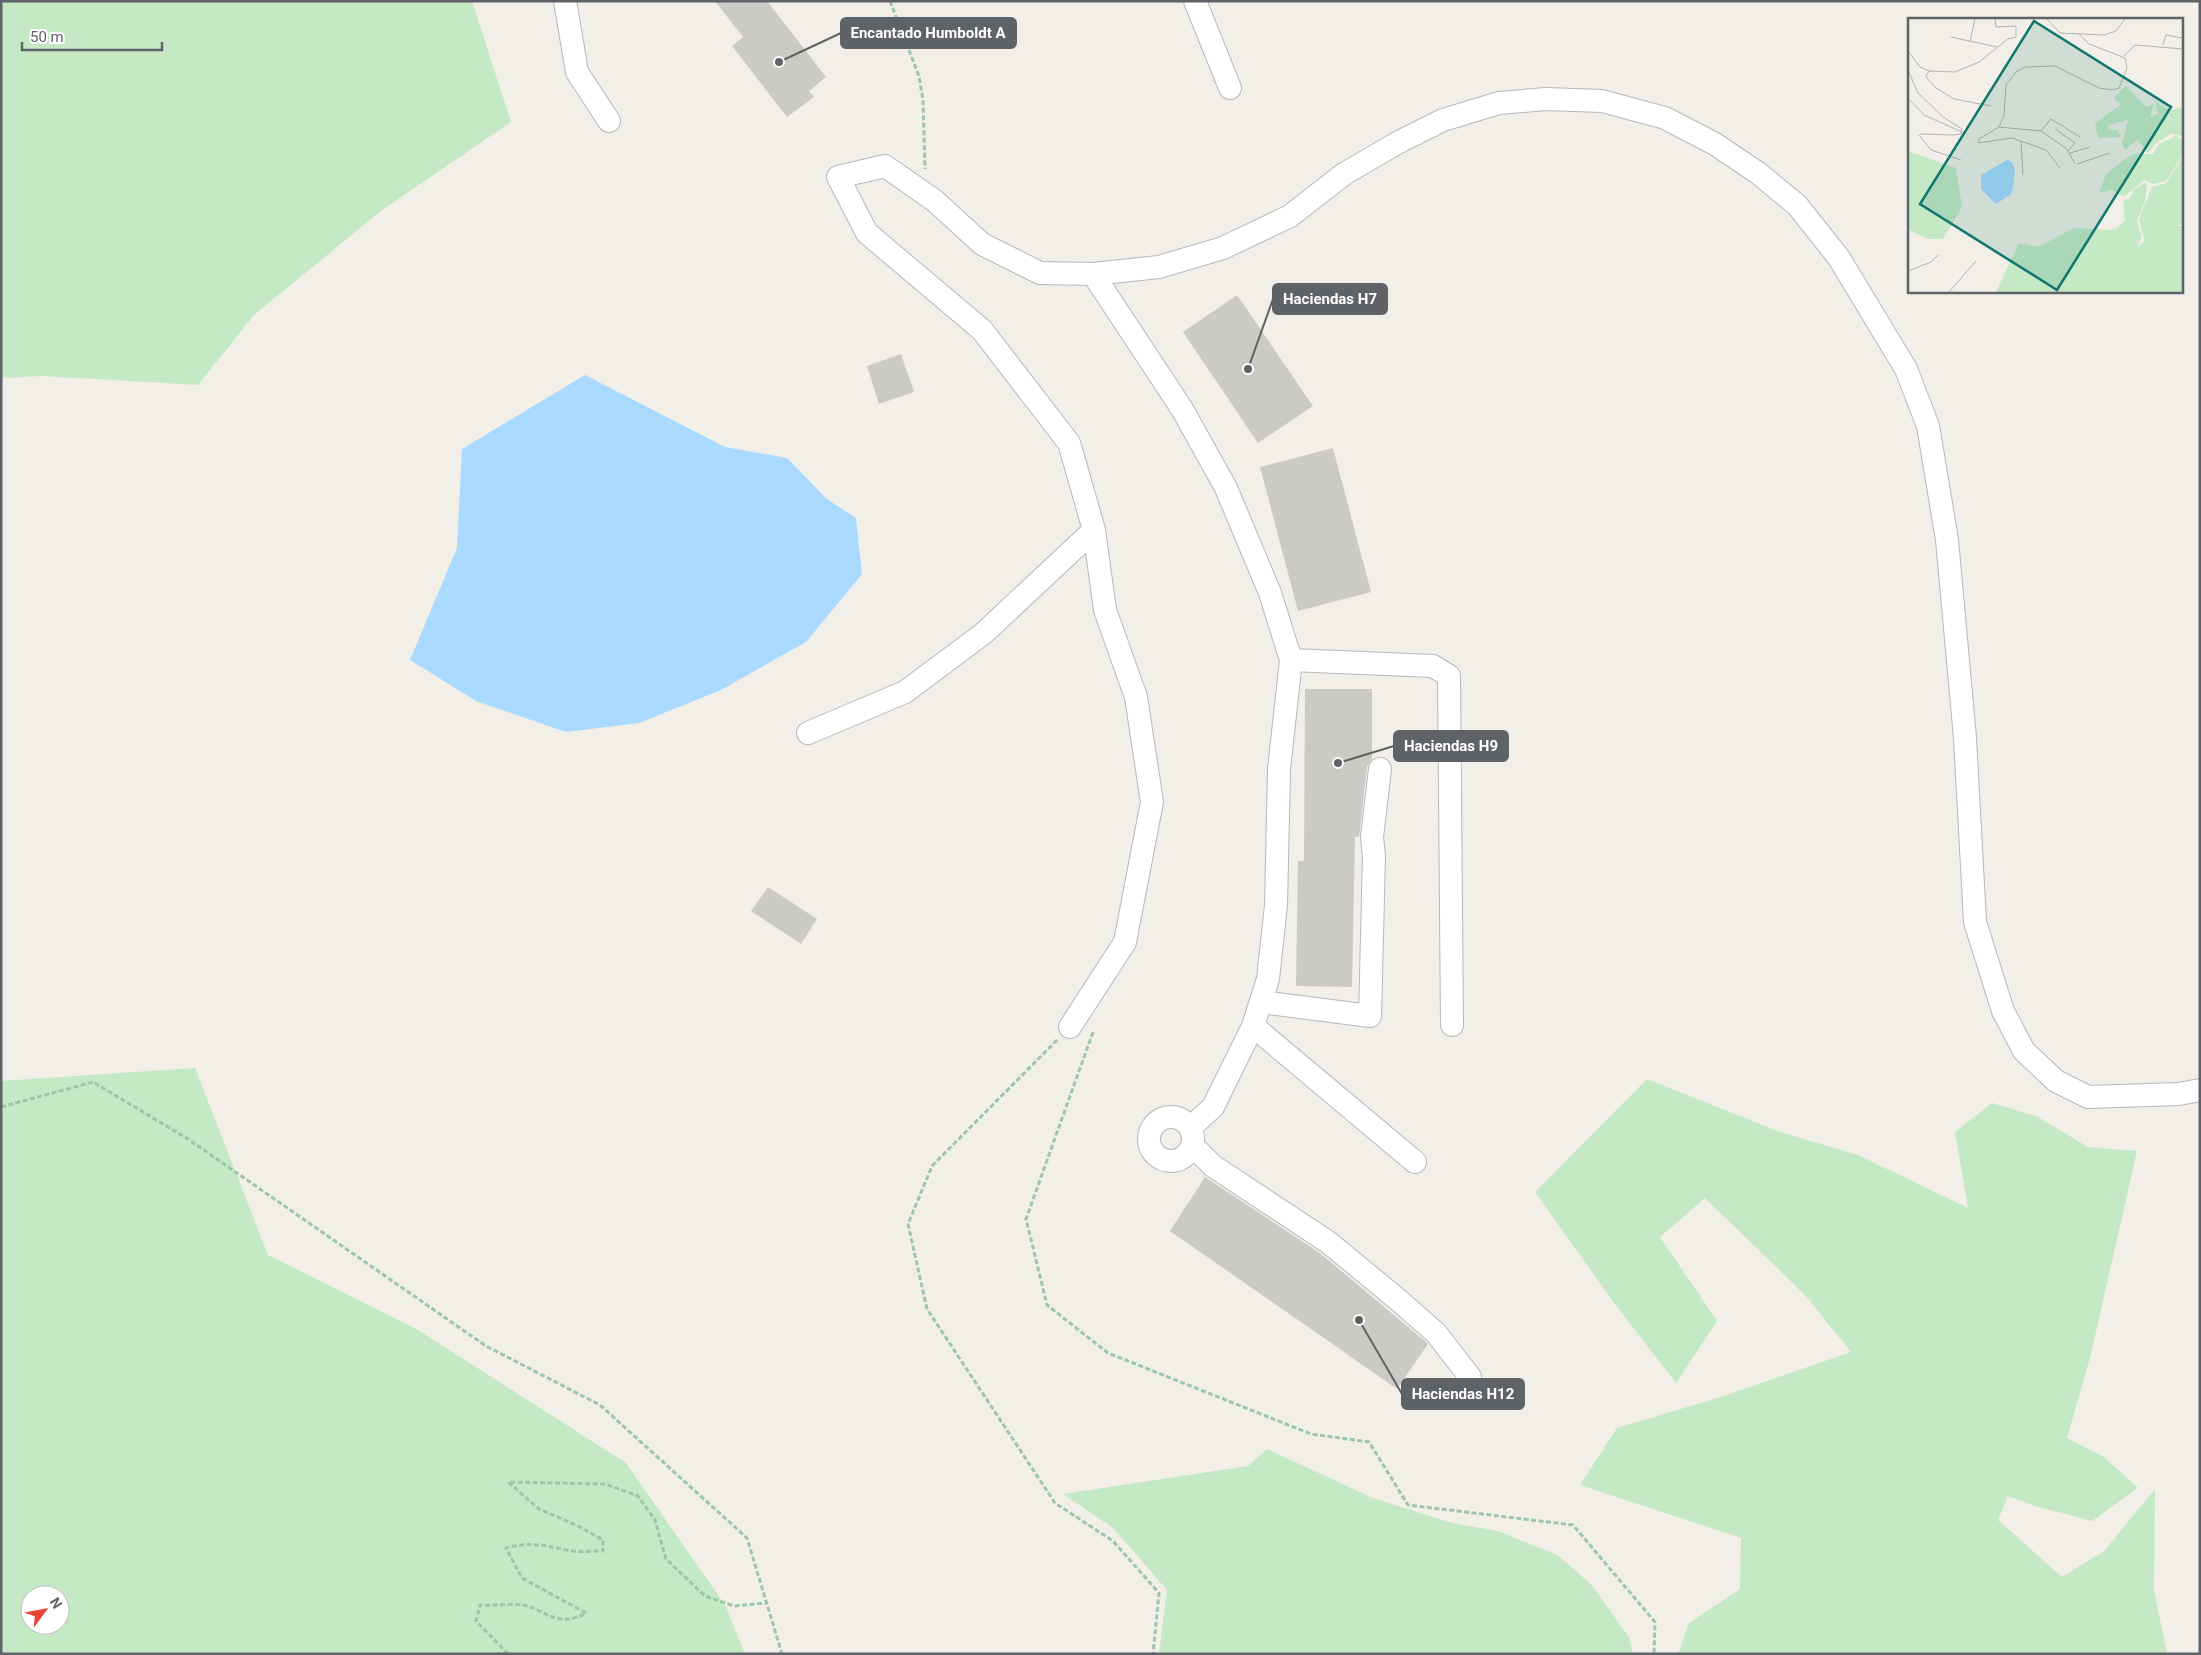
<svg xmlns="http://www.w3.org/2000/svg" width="2201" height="1655" font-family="Roboto,sans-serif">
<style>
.green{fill:#c5e8c5;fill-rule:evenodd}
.water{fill:#aadaff}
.building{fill:#cccac5}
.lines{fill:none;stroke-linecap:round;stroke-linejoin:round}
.minor-casing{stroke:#b5b8bc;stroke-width:24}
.path{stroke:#9cc7a9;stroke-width:3;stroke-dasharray:5 2.5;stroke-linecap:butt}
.minor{stroke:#fff;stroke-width:22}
.inset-road{fill:none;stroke:#b3b3b1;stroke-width:1}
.view{fill:#0f766e;fill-opacity:0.15;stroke:#0f766e;stroke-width:2.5}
.inset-edge{fill:none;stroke:#5f6368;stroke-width:2.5}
.leader{fill:none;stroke:#5f6368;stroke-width:2}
.callout-dot{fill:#5f6368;stroke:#fff;stroke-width:2}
.callout{fill:#5f6368;stroke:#5f6368;stroke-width:2}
.callout-label{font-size:15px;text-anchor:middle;font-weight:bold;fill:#fff}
</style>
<rect width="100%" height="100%" fill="#f1efe8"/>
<!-- green -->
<path class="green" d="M1,1H472L511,122L382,210L254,315L198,385L42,376L1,378Z
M195,1068L268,1255L418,1330L626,1463L725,1605L745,1654H1V1081ZM30,1595H60V1625H30Z
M1647,1079L1780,1132L1858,1155L1968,1208L1955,1132L1992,1103L2036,1116L2088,1147L2137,1151L2091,1354L2067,1438L2104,1457L2138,1488L2092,1521L2038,1507L2008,1496L1998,1520L2062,1577L2104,1551L2155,1489L2154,1590L2167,1654H1678L1689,1623L1740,1589L1741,1538L1580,1485L1617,1428L1724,1396L1851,1352L1805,1295L1705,1198L1660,1237L1717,1321L1676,1383L1612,1300L1535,1192Z
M1267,1449L1373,1498L1452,1523L1498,1531L1557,1555L1591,1584L1629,1637L1633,1654H1159L1167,1590L1113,1528L1063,1494L1248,1466Z"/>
<!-- water -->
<path class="water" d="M585,375L725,447L787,458L827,499L856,518L862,574L806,642L721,690L639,723L566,732L476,701L410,660L457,548L462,449Z"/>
<!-- building -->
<path class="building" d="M715,1H767L826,77L809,91L814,97L787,117L732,46L743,37Z
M1237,295L1313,406L1258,443L1183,332Z
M901,354L914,392L879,404L867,366Z
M1333,448L1371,592L1298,611L1260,467Z
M1305,689H1372V759L1367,767L1359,837H1355L1352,987L1296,986L1298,861H1304Z
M768,887L817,919L801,944L751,911Z
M1205,1177L1320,1253L1426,1342L1428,1344L1397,1389L1170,1231Z"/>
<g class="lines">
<!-- minor casing -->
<g class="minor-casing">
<path id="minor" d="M565,1L577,72L609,121
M1195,1L1230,88
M1093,274L1182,409L1226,488L1270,593L1291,660L1279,769L1276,905L1268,979L1253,1026L1213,1107L1190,1128
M1291,660L1433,666L1449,676L1452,1025
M808,733L905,692L984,633L1094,530
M1261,1002L1370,1016L1374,856L1372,837L1380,769
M1253,1026L1415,1162
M1070,1027L1125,942L1152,802L1136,697L1105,610L1094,530L1069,443L982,330L867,233L838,177L885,166L935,201L982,244L1040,273L1093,274L1159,267L1223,248L1290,216L1344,174L1397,143L1443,120L1499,103L1546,99L1602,101L1665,118L1715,144L1758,173L1797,205L1839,258L1906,369L1928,426L1947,540L1965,738L1975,922L2003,1011L2024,1051L2056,1081L2088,1097L2179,1094L2200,1090
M1149 1139a22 22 0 1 1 44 0a22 22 0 1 1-44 0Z
M1192,1145L1213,1166L1328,1242L1396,1298L1436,1333L1470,1377"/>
</g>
<!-- path -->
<path class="path" d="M890,1L919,76L923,100L925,169
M1093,1032L1026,1219L1047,1305L1108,1353L1311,1434L1369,1442L1408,1505L1573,1525L1655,1622L1654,1654
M1057,1040L932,1166L908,1224L927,1309L1055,1503L1113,1541L1159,1593L1153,1654
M1,1107L93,1082L188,1139L486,1346L600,1405L747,1538L782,1654
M508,1654L476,1621L480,1605C493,1606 512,1603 523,1605C546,1610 558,1629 586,1613L522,1578L506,1548C529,1541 548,1546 571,1551C582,1552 593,1551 603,1551V1540L578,1526L539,1509L508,1482L605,1484L638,1496L655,1520L666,1559L705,1596L734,1606L766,1603"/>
<!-- minor -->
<use href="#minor" class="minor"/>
</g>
<!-- overview -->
<g transform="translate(1908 18)">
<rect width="275" height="275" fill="#f1efe8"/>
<path d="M218,68L238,89L246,86L242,99L250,96L247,84L262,92L275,89V118L263,116L247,126L240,136L230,121L217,132L214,126L220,102L200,107L201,112H210L213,119L190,120L187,105L214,86L207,82V78ZM268,118L275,122V137L258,163L245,166L236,162L216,179L204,172L191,175L198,156L217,141L226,136H245L251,126ZM0,133L48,150L54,189L35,221H21L0,212ZM275,139V206L267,208H275V274H88L111,225L130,229L166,210L202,212L209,210L217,202L215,182L221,181L226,172L236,165L239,166L237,184L229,203L234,218L229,229L237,223L231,202L244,169L258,165Z" fill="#c5e8c5"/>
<path d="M99,142L104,144L107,152L105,170L102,177L88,186L73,171V157Z" fill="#aadaff"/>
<path class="inset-road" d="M139,1L152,15L196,17L208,13L217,1M43,19L89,29M62,24L67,1M255,27L258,17L274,20M0,33L12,49L21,53M216,38L227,27L275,31M0,52L10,75L35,99L54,111L53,116L46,117L12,116M0,80L16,97L54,114M83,88L46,81L28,70L18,59L21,53L47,54L71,44L100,21L108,19V8L88,9L87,1M91,109L133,113L159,131L167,146M147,111L167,125L160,133M133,113L143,101L172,119M11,117L23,132L53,142M113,123L115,157M162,135L182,129M169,146L202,135M152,150L138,132L113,123L104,120L70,125L71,121L91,109L96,97L98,67L108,54L117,49L147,48L191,70L204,72L211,70L219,50L217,40L181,26L171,16M0,253L23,244L30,237M41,274L68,243"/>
<path class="view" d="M126,3L263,89L149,272L12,186Z"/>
<rect width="275" height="275" class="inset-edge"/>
</g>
<!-- callouts -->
<path class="leader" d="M779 62L841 33M1248 369L1273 299M1338 763L1394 746M1359 1320L1402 1394"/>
<g class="callout-dot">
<circle cx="779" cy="62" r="5"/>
<circle cx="1248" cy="369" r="5"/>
<circle cx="1338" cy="763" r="5"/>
<circle cx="1359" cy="1320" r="5"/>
</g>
<g class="callout">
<rect x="841" y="18" width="175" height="30" rx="5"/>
<rect x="1273" y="284" width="114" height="30" rx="5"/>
<rect x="1394" y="731" width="114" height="30" rx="5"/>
<rect x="1402" y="1379" width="122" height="30" rx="5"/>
</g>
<g class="callout-label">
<text x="928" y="38">Encantado Humboldt A</text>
<text x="1330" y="304">Haciendas H7</text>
<text x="1451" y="751">Haciendas H9</text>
<text x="1463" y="1399">Haciendas H12</text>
</g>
<!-- border -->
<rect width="2201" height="1655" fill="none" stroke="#5f6368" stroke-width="5"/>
<!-- north arrow -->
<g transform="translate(45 1610) rotate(58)"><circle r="24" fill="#ffffff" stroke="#bfc1c3"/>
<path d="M0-4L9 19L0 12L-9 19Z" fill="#ea4335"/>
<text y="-8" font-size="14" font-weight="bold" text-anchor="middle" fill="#5f6368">N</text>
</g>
<!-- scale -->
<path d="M22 42v8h140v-8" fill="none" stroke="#5f6368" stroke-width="2.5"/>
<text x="30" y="42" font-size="15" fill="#5f6368" stroke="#ffffff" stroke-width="4" paint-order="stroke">50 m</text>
</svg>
